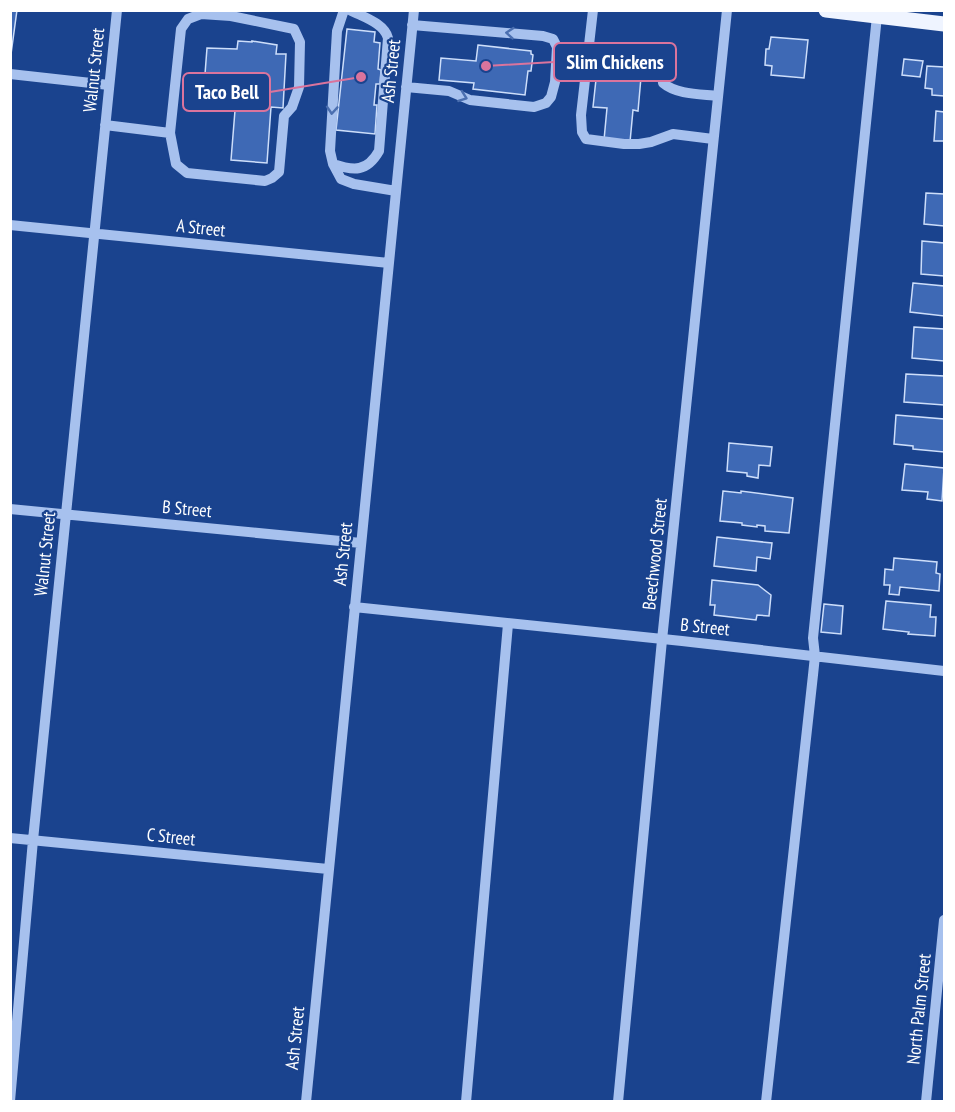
<svg xmlns="http://www.w3.org/2000/svg" width="955" height="1112" font-family="'PT Sans Narrow',sans-serif">
<style>
.building{fill:#3e69b5;stroke:#cddefa;stroke-width:1.5}
.lines{fill:none;stroke-linecap:round;stroke-linejoin:round}
.minor{stroke:#a7c1ee;stroke-width:10}
.major{stroke:#eff4ff;stroke-width:15}
.oneway{stroke:#4b6fb0}
.labels{text-anchor:middle;stroke-width:4.5;stroke-linejoin:round;paint-order:stroke}
.street-label{font-size:18px;fill:#fff;stroke:#1a438e}
.leader{fill:none;stroke:#da749d;stroke-width:2}
.callout-dot{fill:#da749d;stroke:#1a438e;stroke-width:2}
.callout{fill:#1a438e;stroke:#da749d;stroke-width:2}
.callout-label{font-size:20px;text-anchor:middle;font-weight:bold;fill:#fff}
</style>
<rect width="100%" height="100%" fill="#1a438e"/>
<!-- building -->
<path class="building" d="M10,10H17L11,54H10Z
M347,29L375,32L374,42L380,43L378,69L381,70L380,84H376L374,105H377L375,134L336,130Z
M771,37L808,40L804,78L771,75L772,66L765,65L766,49H769Z
M238,41L252,42V41L277,45L276,54H286L283,108L271,107L267,163L231,160L236,98L200,95L203,75L205,74L207,48L237,49Z
M478,45L531,51V54L533,55L531,71H528L525,95L473,89L474,83L439,80L441,58L476,61Z
M904,59L923,61L920,77L902,75Z
M598,61L642,66L638,111L633,110L630,142L604,140L607,108L593,107Z
M927,66L944,67V96L932,95V89L925,88Z
M936,111L944,112V141H934Z
M926,193L944,194V226L924,224Z
M922,241L944,243V276L921,274Z
M913,283L944,286V316L910,312Z
M914,327L944,329V361L912,358Z
M906,374L944,376V405L904,402Z
M896,415L944,419V452L913,449V446L894,444Z
M729,443L772,447L770,466L759,465L758,478L747,476V473L727,471Z
M905,464L944,468L942,501L927,499L928,492L902,490Z
M723,491L741,493V491L793,498L789,533L765,531V526L757,525V527L742,525V523L720,521Z
M717,537L772,543L770,559L757,557L756,571L714,566Z
M894,558L937,562L936,573L940,574L939,591L900,587L899,595L889,594L890,585H884L885,569L893,570Z
M712,580L758,585L771,595L769,616L757,615L756,620L714,615L715,605H710Z
M886,601L931,605L930,617H936L935,636L908,634L909,632L883,629Z
M824,604L843,606L841,634L821,632Z"/>
<g class="lines">
<!-- minor -->
<path class="minor" d="M344,10L337,31L330,151L333,164L341,179L354,184L396,191
M593,10L581,115L582,132L586,139L624,144H639L651,142L673,134L713,139
M201,14L231,16L294,29L300,42L299,87L292,107L284,116L279,172L272,178L265,181L187,173L176,164L170,133L181,29L188,19Z
M589,47L660,55L663,57C665,66 662,75 663,83C677,95 701,94 718,96
M10,74L109,85
M406,87L449,91L470,100L534,107L546,103L551,97L555,82L557,47L553,39L543,36L412,25
M105,125L170,133
M333,164C354,171 367,172 379,151L388,38C384,23 363,17 350,10
M10,225L389,263
M10,509L361,543
M354,607L682,641L944,671
M10,838L328,869
M10,1101L33,840L117,10
M306,1102L414,10
M466,1102L508,624
M618,1102L662,640L727,10
M766,1102L813,675L815,656L813,638L877,16
M926,1102L944,920"/>
<!-- major -->
<path class="major" d="M826,10L944,24"/>
</g>
<!-- one-way arrows -->
<defs><path id="oneway-chevron" d="M-2-3.5L2.5 0L-2 3.5" fill="none" stroke-width="1.6" stroke-linecap="round" stroke-linejoin="round" transform="scale(1.5)"/></defs>
<g class="oneway">
<use href="#oneway-chevron" transform="translate(510 33) rotate(-175)"/>
<use href="#oneway-chevron" transform="translate(463 97) rotate(20)"/>
<use href="#oneway-chevron" transform="translate(332 110) rotate(94)"/>
</g>
<g class="labels">
<!-- street labels -->
<g class="street-label">
<text transform="translate(94 70) rotate(-84)" y="6">Walnut Street</text>
<text transform="translate(391 71) rotate(-84)" y="6">Ash Street</text>
<text transform="translate(201 228) rotate(6)" y="6">A Street</text>
<text transform="translate(187 509) rotate(5)" y="6">B Street</text>
<text transform="translate(45 554) rotate(-84)" y="6">Walnut Street</text>
<text transform="translate(343 554) rotate(-84)" y="6">Ash Street</text>
<text transform="translate(655 554) rotate(-84)" y="6">Beechwood Street</text>
<text transform="translate(705 627) rotate(6)" y="6">B Street</text>
<text transform="translate(171 837) rotate(6)" y="6">C Street</text>
<text transform="translate(919 1009) rotate(-84)" y="6">North Palm Street</text>
<text transform="translate(295 1038) rotate(-84)" y="6">Ash Street</text>
</g>
</g>
<!-- callouts -->
<path class="leader" d="M486 66L554 62M361 77L270 92"/>
<g class="callout-dot">
<circle cx="486" cy="66" r="6"/>
<circle cx="361" cy="77" r="6"/>
</g>
<g class="callout">
<rect x="554" y="43" width="122" height="38" rx="6"/>
<rect x="183" y="73" width="87" height="38" rx="6"/>
</g>
<g class="callout-label">
<text x="615" y="69">Slim Chickens</text>
<text x="227" y="99">Taco Bell</text>
</g>
<!-- border -->
<rect width="955" height="1112" fill="none" stroke="#ffffff" stroke-width="24"/>
</svg>
